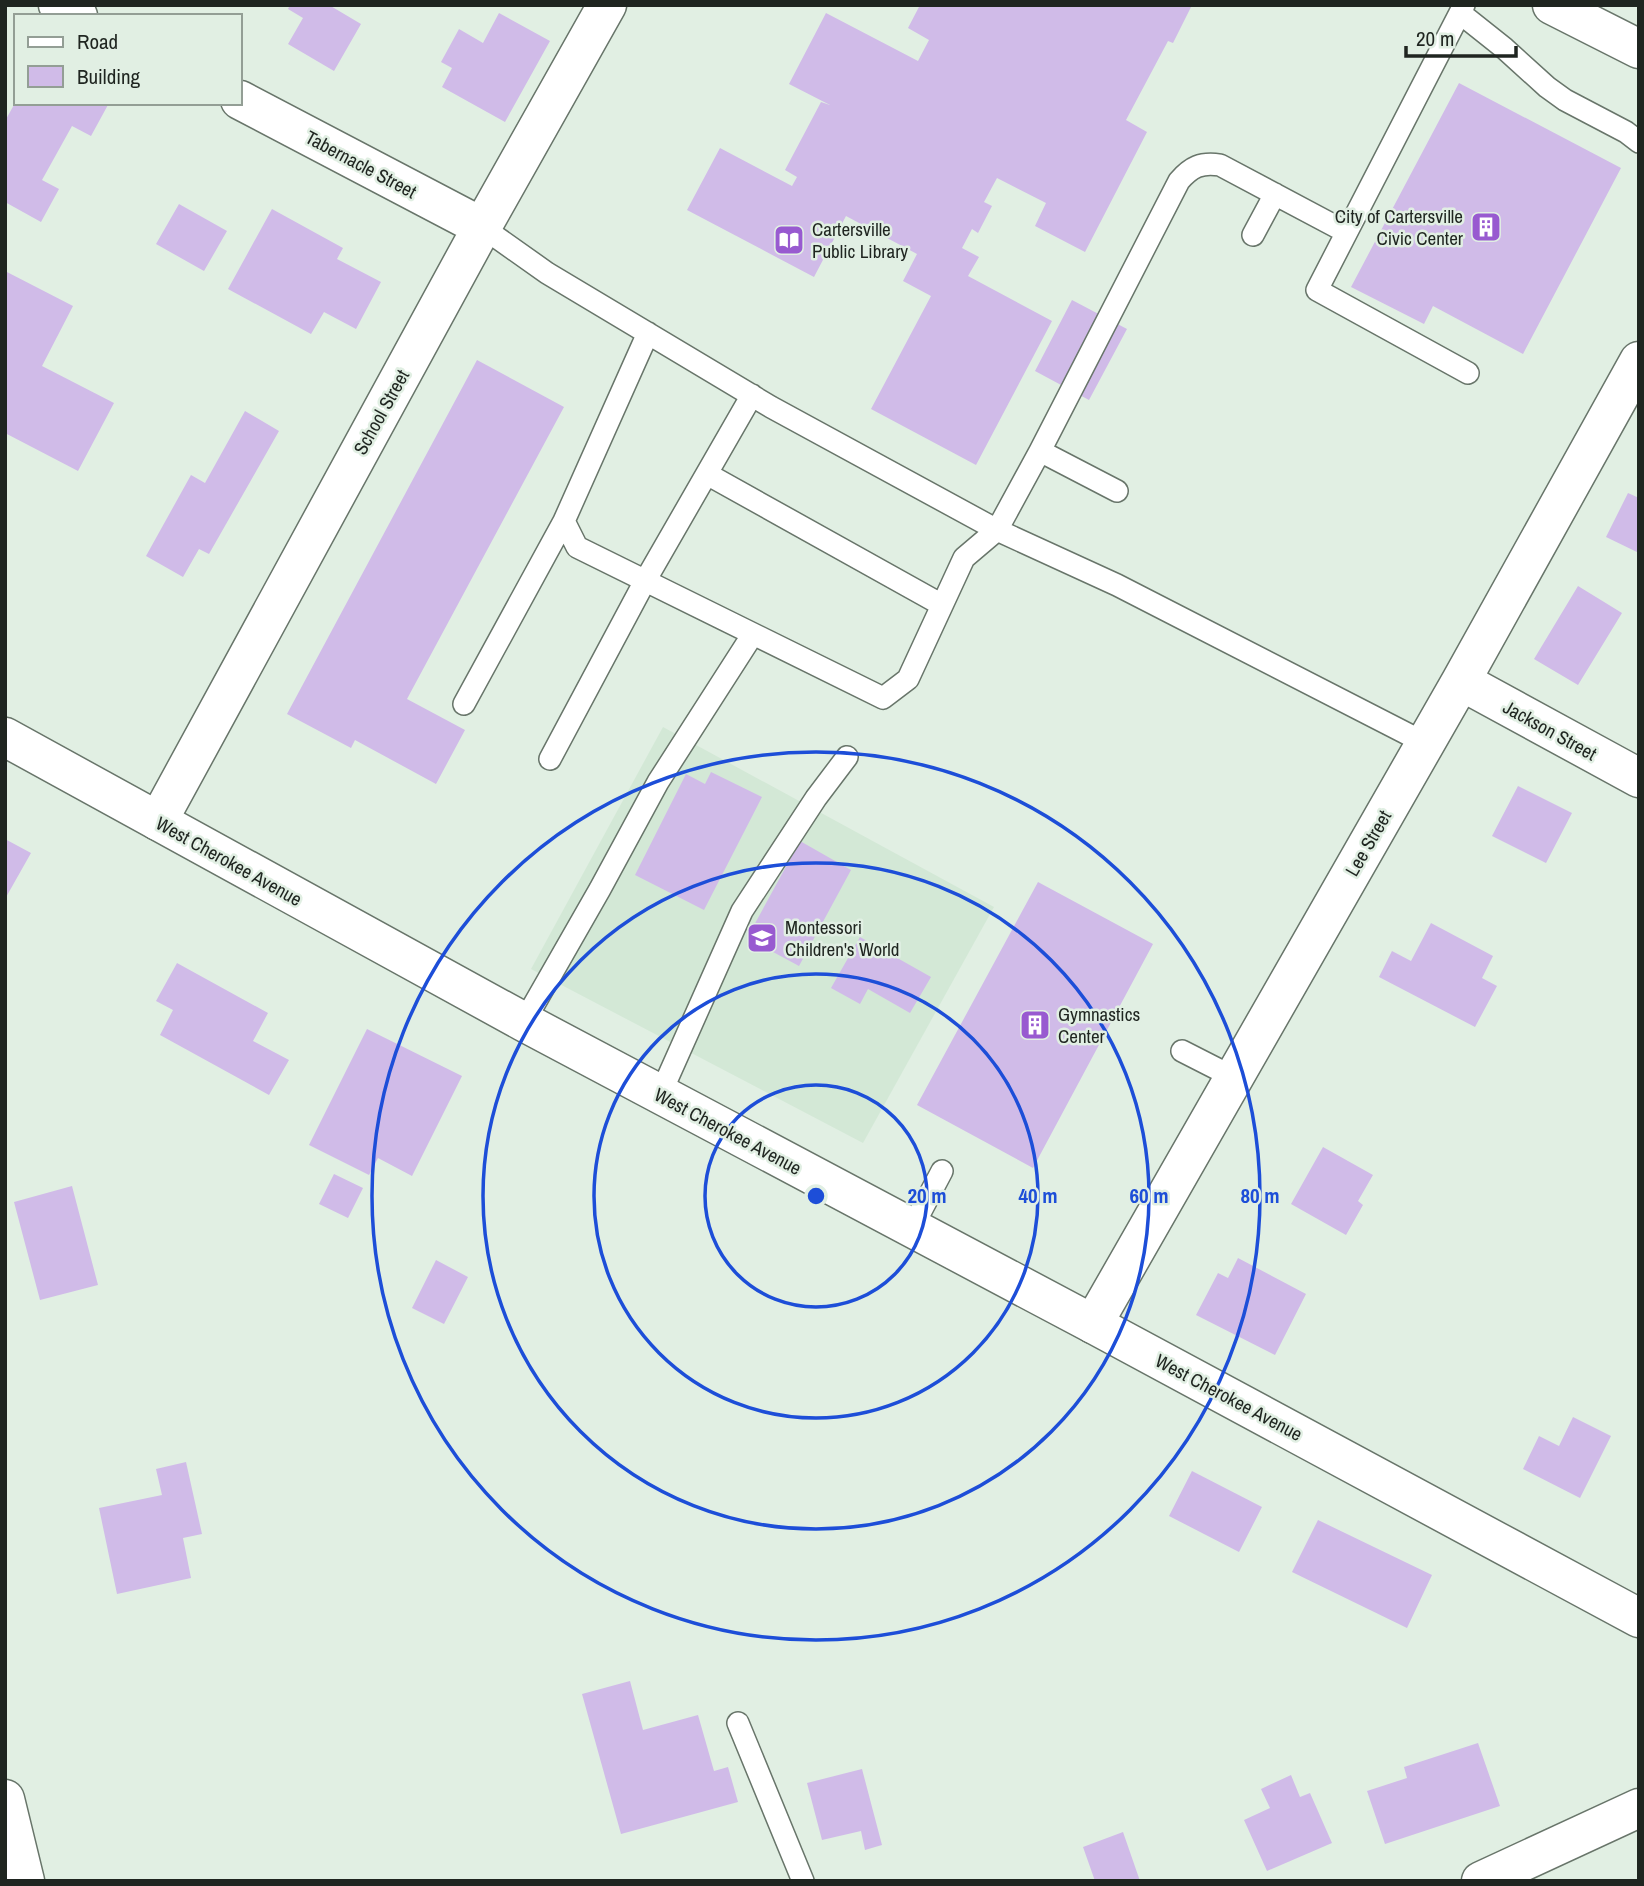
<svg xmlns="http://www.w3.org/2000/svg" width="1644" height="1886" font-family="'Archivo Narrow',sans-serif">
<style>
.built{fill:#d3e8d6}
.building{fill:#d0bbe8}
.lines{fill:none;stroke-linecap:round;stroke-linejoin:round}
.lane-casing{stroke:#68756a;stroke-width:24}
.street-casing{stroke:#68756a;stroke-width:41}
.secondary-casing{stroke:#68756a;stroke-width:41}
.lane{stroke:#fff;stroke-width:21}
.street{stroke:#fff;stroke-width:38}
.secondary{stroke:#fff;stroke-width:38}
.ring{fill:none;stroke:#1d4ed8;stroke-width:3.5}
.labels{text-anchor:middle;stroke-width:5;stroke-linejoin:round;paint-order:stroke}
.street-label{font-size:19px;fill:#1f2520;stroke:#e1efe3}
.poi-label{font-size:19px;fill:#1f2520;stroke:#e1efe3;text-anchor:start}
.centre{fill:#1d4ed8;stroke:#e1efe3;stroke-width:3.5}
.ring-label{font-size:21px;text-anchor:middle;font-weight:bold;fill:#1d4ed8;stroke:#e1efe3;stroke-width:5;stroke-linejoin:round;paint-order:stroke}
</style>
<rect width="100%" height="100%" fill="#e1efe3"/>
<!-- built -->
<path class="built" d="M663,727L994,907L863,1143L531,969Z"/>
<!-- building -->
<path class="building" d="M290,5H329L361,24L334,71L288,44L303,18L288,9Z
M920,5H1192L1173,43L1168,41L1126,120L1147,132L1085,252L1035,226L1046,203L997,178L984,202L992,206L978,233L972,229L962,248L979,257L968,276L1052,321L976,465L871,409L931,296L903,281L917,254L846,216L814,277L687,210L720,148L792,186L797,177L785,170L821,102L830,105L789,84L826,13L918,61L929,40L908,28Z
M499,13L550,41L505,122L442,87L452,68L441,62L459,29L483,43Z
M1459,83L1621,168L1523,354L1433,306L1424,324L1351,287Z
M15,103H109L91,136L72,126L42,180L59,189L41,222L5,202V121Z
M179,204L227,231L204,271L156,244Z
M272,209L343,248L337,259L381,282L356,329L324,312L311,334L228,289Z
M5,271L73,306L42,366L114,403L78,471L5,433Z
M1072,300L1127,329L1089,400L1035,371Z
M477,360L564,407L407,699L465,730L436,784L355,740L351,748L287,714Z
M245,411L279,431L209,554L199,549L183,577L146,556L191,475L205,483Z
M1628,493L1639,498V553L1606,537Z
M1578,586L1622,613L1578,685L1534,659Z
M711,772L762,797L704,910L635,875L686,774L705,784Z
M1518,786L1572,813L1546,863L1492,836Z
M5,839L31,853L5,899Z
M800,841L851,870L799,966L747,938Z
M1038,882L1153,944L1033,1168L917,1105Z
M1431,923L1493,956L1482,978L1497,986L1475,1027L1379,977L1392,951L1411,961Z
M860,937L931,977L910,1013L868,989L860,1004L831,988Z
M177,963L268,1013L253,1041L289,1060L269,1095L160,1035L173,1010L156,1001Z
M367,1029L462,1076L412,1176L378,1158L369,1175L309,1145Z
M1323,1147L1373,1175L1358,1201L1363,1205L1346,1235L1291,1204Z
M334,1174L363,1188L348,1218L319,1204Z
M72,1186L98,1285L40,1300L14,1202Z
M1238,1258L1306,1294L1275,1355L1196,1315L1218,1273L1228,1278Z
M436,1260L468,1277L444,1324L412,1308Z
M1573,1417L1611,1436L1580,1498L1523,1469L1539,1436L1559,1446Z
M186,1462L202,1534L183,1538L191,1578L117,1594L99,1508L162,1495L156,1469Z
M1192,1471L1262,1507L1239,1552L1169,1516Z
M1318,1520L1432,1575L1407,1628L1292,1572Z
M630,1681L643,1730L698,1715L714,1771L728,1767L738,1802L621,1834L582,1694Z
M1478,1743L1500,1806L1385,1844L1367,1791L1407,1778L1404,1767Z
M862,1769L882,1845L865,1850L861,1831L822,1840L807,1783Z
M1291,1775L1300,1797L1310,1793L1332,1843L1267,1871L1244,1820L1270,1808L1261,1789Z
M1123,1832L1140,1881H1095L1083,1847Z"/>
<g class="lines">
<!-- lane casing -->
<g class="lane-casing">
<path id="lane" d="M1464,5L1317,290L1468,373
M1460,13L1504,48L1547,87L1565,100L1626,132L1639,142
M482,227L547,273L771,407L997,530L1117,585L1425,743
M1253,235L1275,194
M648,333L564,521L577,547L883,698L908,679L964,558L997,530L1040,451L1117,491
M1040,451L1179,181C1191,167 1201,162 1220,165L1346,232
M707,474L942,605
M464,704L564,521
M550,759L645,581L752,395
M524,1022L600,889L658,782L753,634
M1182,1051L1233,1077
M660,1095L742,911L816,798L847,757
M912,1228L942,1171
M738,1723L803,1881"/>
</g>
<!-- street casing -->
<g class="street-casing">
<path id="street" d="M58,5L78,16
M1552,5L1639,49
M240,100L482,227
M1461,681L1639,778
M158,821L482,227L607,5
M1093,1324L1461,681L1639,361
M1481,1881L1639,1808"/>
</g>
<!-- secondary casing -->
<g class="secondary-casing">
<path id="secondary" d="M5,737L524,1022L1093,1324L1639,1618
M5,1799L25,1881"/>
</g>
<!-- lane -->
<use href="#lane" class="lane"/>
<!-- street -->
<use href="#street" class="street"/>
<!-- secondary -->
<use href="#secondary" class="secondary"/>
</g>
<!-- distance rings -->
<g class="ring">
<circle cx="816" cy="1196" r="111"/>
<circle cx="816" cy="1196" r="222"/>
<circle cx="816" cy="1196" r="333"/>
<circle cx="816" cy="1196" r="444"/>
</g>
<!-- icons -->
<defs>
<g id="building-square" transform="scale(1.575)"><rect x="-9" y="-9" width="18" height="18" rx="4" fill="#985ad0" stroke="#e1efe3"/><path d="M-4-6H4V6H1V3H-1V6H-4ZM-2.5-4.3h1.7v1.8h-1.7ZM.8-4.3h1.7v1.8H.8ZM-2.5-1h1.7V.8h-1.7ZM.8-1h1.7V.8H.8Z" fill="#fff"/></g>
<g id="library-square" transform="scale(1.575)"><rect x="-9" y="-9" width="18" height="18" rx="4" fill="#985ad0" stroke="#e1efe3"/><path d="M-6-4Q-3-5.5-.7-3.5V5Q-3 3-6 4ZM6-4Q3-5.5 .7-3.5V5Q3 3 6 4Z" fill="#fff"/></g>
<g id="school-square" transform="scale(1.575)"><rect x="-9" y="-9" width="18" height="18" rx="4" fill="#985ad0" stroke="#e1efe3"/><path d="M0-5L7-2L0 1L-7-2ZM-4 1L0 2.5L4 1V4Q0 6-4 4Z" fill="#fff"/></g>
</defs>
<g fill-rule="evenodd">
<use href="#building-square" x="1486" y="227"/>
<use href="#library-square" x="789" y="240"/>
<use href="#school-square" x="762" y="938"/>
<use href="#building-square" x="1035" y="1025"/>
</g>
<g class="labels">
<!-- street labels -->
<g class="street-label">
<text transform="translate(361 164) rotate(28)" y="7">Tabernacle Street</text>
<text transform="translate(381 412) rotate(-61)" y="7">School Street</text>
<text transform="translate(1550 730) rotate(29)" y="7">Jackson Street</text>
<text transform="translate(1368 843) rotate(-60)" y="7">Lee Street</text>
<text transform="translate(229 861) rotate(29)" y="7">West Cherokee Avenue</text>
<text transform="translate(728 1131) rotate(28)" y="7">West Cherokee Avenue</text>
<text transform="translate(1229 1397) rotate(28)" y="7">West Cherokee Avenue</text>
</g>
<!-- poi labels -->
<g class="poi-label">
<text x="1463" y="223" text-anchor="end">City of Cartersville<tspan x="1463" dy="22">Civic Center</tspan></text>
<text x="812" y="236">Cartersville<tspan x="812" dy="22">Public Library</tspan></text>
<text x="785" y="934">Montessori<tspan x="785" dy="22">Children's World</tspan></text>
<text x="1058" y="1021">Gymnastics<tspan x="1058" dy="22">Center</tspan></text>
</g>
</g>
<circle cx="816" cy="1196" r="10" class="centre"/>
<g class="ring-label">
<text x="927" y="1203">20 m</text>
<text x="1038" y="1203">40 m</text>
<text x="1149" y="1203">60 m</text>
<text x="1260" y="1203">80 m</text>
</g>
<!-- border -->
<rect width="1644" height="1886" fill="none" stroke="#1f2520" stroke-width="14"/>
<!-- legend -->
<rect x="14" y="14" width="228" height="91" fill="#e1efe3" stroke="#939e95" stroke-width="2"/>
<rect x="28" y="37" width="35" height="10" fill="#ffffff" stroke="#939e95" stroke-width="2"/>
<text x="77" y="49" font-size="21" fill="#1f2520">Road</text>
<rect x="28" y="66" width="35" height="21" fill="#d0bbe8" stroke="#939e95" stroke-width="2"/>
<text x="77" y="84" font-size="21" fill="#1f2520">Building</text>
<!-- scale -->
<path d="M1406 46v10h110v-10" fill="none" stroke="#1f2520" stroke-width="3.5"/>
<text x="1416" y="46" font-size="21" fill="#1f2520" stroke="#e1efe3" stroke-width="5" paint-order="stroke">20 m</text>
</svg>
